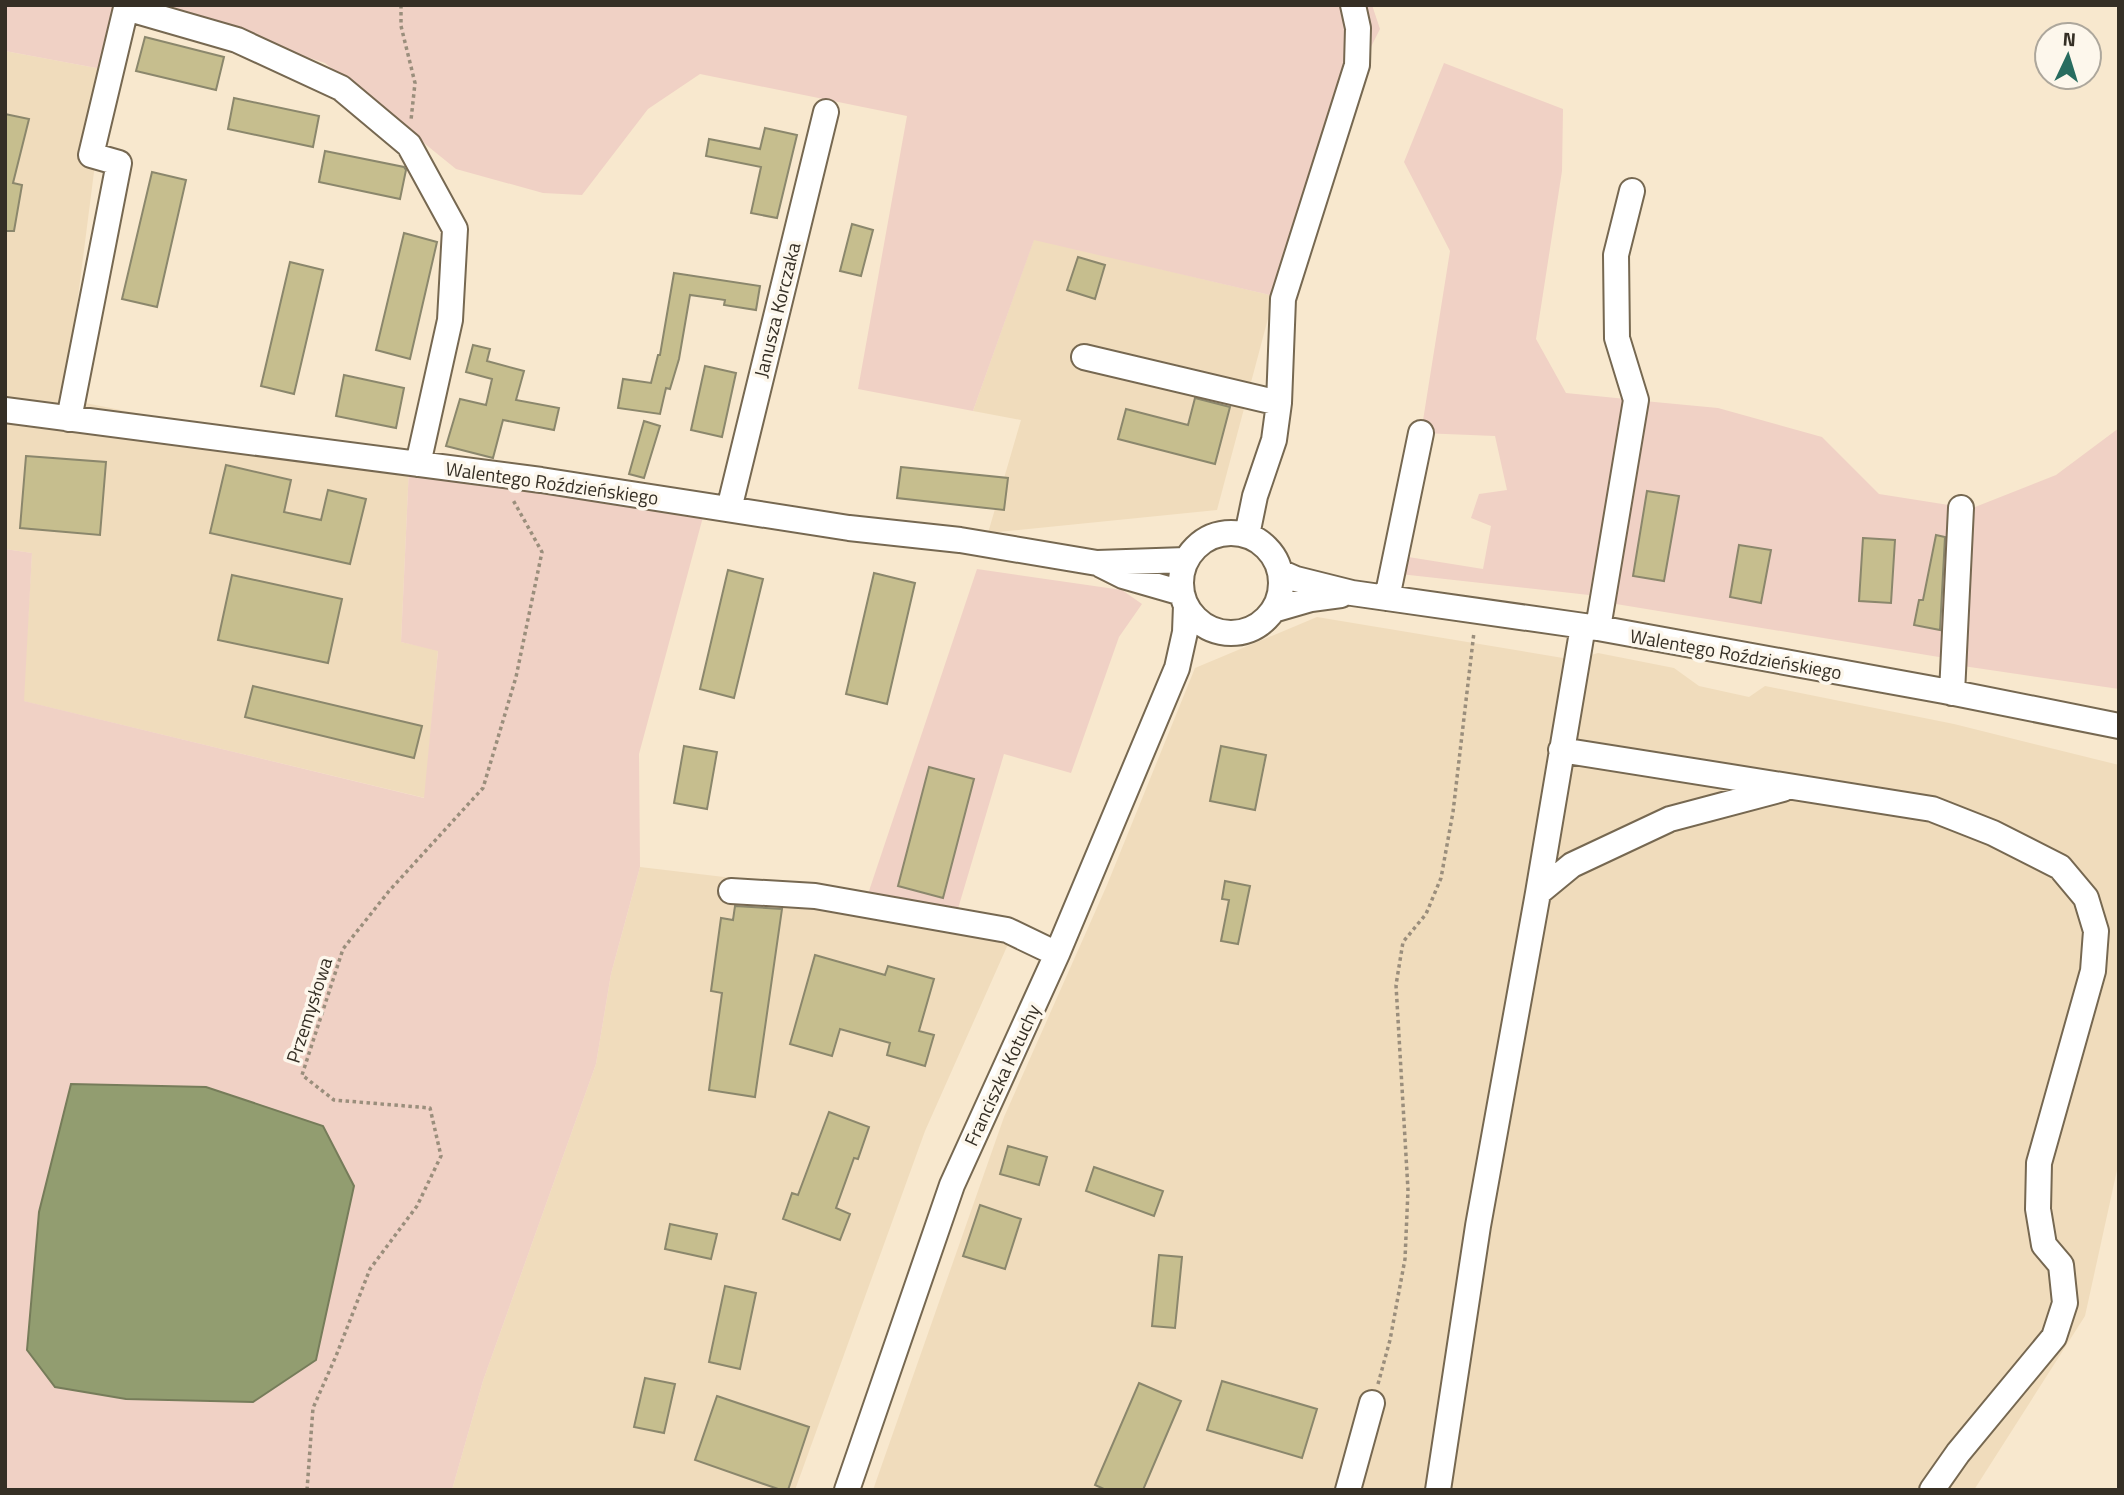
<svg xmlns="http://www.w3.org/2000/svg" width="2124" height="1495" font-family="'Titillium Web',sans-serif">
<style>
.built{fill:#f0dcbc}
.green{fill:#f0d1c5}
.water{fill:#929d70;stroke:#767c5a;stroke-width:2}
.building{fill:#c6be8e;stroke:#8b876c;stroke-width:2}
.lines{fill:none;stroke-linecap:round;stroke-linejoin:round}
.minor-casing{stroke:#766851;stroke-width:28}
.path{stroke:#9a8e7c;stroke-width:3.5;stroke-dasharray:3.5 3.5;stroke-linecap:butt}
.minor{stroke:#fff;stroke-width:24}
.labels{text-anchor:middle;stroke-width:7;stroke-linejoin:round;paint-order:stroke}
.street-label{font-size:19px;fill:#352f25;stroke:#fdf7ec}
</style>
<rect width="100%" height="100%" fill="#f8e8ce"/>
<!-- built -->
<path class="built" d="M5,51L107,70L65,399L409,467L401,642L438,650L425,798L23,701L32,553L5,549Z
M1034,239L1274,296L1217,510L988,533L1021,420L973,411Z
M1317,617L1587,662L1591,655L1598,653L1674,668L1699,686L1749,697L1765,686L1954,724L2119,765V1161L2085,1316L1974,1490H873L1004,1117L1107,885L1195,668Z
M640,867L868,894L1017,924L925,1131L795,1490H452L483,1381L596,1064L611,974Z"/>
<!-- green -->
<path class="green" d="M5,5H121L107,70L5,51Z
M150,5H1372L1380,29L1315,159L1274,296L1034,240L973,411L858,389L907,116L700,74L648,109L582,195L543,193L456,169L325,63Z
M1444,63L1563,109L1562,171L1536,339L1566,393L1626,399L1589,595L1400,574L1396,555L1483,569L1491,526L1471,518L1479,494L1507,490L1495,436L1421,433L1450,251L1404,162Z
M1644,401L1718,408L1822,437L1879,494L1955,506L1945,658L1616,604Z
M2119,428V689L1963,666L1970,509L2056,475Z
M409,467L703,517L639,754L640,867L611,974L596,1064L483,1381L452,1490H5V549L32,553L24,701L424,798L438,651L401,642Z
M977,569L1122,590L1142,604L1119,637L1071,773L1004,754L957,912L868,894Z"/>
<!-- water -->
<path class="water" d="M71,1084L206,1087L323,1126L354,1186L316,1360L253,1402L126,1399L55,1387L27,1350L39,1212Z"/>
<!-- building -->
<path class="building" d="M145,37L224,57L216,90L136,71Z
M234,98L319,116L313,147L228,129Z
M5,114L29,119L13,183L22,185L14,231H5Z
M765,128L797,135L777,218L751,213L761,167L706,156L709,139L760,149Z
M325,151L404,167L406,170L400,199L319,182Z
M152,172L186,180L157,307L122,299Z
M852,224L873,230L861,276L840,271Z
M404,233L437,242L410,359L376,350Z
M1078,257L1105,265L1095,299L1067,290Z
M290,262L323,270L294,394L261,386Z
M674,273L760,286L756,310L724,305L725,300L690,295L679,359L670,389L666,388L660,414L618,408L623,379L651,383L658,355H660Z
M473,345L490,349L487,361L524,371L516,400L559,408L554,430L503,420L493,458L446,446L460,399L486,405L492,379L466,372Z
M705,366L736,373L722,437L691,430Z
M344,375L404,388L396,428L336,416Z
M1195,398L1230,407L1215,464L1118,439L1126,409L1188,425Z
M644,421L660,426L644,478L629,474Z
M26,456L106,462L100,535L20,528Z
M226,465L291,480L284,512L321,520L328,490L366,499L350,564L210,533Z
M901,467L1008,478L1004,510L897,498Z
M1647,491L1679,496L1664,581L1633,576Z
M1936,535L1945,537L1940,630L1914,625L1919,600H1923Z
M1863,538L1895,540L1891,603L1859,601Z
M1739,545L1771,550L1761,603L1730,597Z
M728,570L763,579L734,698L700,689Z
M874,573L915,583L887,704L846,694Z
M232,575L342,599L328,663L218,640Z
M253,686L422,726L414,758L245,717Z
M684,746L717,752L707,809L674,803Z
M1221,746L1266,755L1255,810L1210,801Z
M929,767L974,779L943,898L898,886Z
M1225,881L1250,886L1238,944L1221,941L1229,900L1222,899Z
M735,906L782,909L755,1097L709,1090L722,993L711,991L721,918L733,920Z
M815,955L885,975L888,966L934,979L919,1031L934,1035L925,1066L887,1055L890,1043L840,1029L832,1056L790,1044Z
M829,1112L869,1127L858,1159L854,1158L836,1208L850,1214L840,1240L783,1219L792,1193L798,1195Z
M1008,1146L1047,1157L1039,1185L1000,1174Z
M1094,1167L1163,1191L1154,1216L1086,1191Z
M980,1205L1021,1219L1005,1269L963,1256Z
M670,1224L717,1234L711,1259L665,1249Z
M1159,1255L1182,1257L1175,1328L1152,1326Z
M725,1286L756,1293L740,1369L709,1362Z
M645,1378L675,1384L664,1433L634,1427Z
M1222,1381L1317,1409L1302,1458L1207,1430Z
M1139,1383L1181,1401L1143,1490H1106L1095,1485Z
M717,1396L809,1427L788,1490H781L695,1460Z"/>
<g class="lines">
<!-- minor casing -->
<g class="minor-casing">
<path id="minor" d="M1084,357L1279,403
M5,410L541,480L849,528L960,540L1097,563L1186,560
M69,419L119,163L91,155L126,8L237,40L341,88L409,145L455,229L450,320L418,464
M729,509L826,112
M1181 583a50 50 0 1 1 100 0a50 50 0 1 1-100 0Z
M1247,535L1255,496L1274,440L1279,403L1283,299L1357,65L1358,28L1353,5
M1101,565L1123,576L1182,593
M1280,572L1296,579L1352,593L1598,628L1944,691L2119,726
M1387,598L1421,433
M1273,610L1311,599L1341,595
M1598,628L1636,400L1617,338L1616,255L1632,191
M1952,693L1961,508
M1561,750L1932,809L1993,833L2060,867L2086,898L2096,931L2093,971L2039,1163L2038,1209L2044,1245L2061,1265L2065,1303L2054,1337L1958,1453L1932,1490
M731,891L815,896L1007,930L1057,954
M1538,893L1572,865L1670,819L1783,789
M847,1490L952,1185L1057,954L1177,668L1185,632L1186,605
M1348,1490L1372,1403
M1438,1490L1478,1226L1538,893L1583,626"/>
</g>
<!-- path -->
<path class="path" d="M401,5V26L415,83L411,120
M1378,1384L1390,1340L1405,1259L1408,1190L1396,985L1403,942L1426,914L1441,878L1453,812L1474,632
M307,1490L313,1408L336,1356L370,1269L417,1206L441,1156L430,1108L334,1100L302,1075L343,949L389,891L483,788L516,677L542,552L513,500"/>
<!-- minor -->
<use href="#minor" class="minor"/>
</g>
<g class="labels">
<!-- street labels -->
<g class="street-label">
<text transform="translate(777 310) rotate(-76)" y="7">Janusza Korczaka</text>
<text transform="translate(552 483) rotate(8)" y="7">Walentego Roździeńskiego</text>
<text transform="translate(1736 654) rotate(10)" y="7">Walentego Roździeńskiego</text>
<text transform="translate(309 1010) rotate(-72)" y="7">Przemysłowa</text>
<text transform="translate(1002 1075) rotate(-65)" y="7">Franciszka Kotuchy</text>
</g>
</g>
<!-- border -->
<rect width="2124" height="1495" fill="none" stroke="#352f25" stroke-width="14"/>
<!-- north arrow -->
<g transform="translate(2068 56) rotate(4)"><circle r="33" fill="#fdf7ec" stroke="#ada79c" stroke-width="2"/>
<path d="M0-5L12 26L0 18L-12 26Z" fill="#286c5f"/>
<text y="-10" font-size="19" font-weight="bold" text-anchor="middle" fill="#352f25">N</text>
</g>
</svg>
